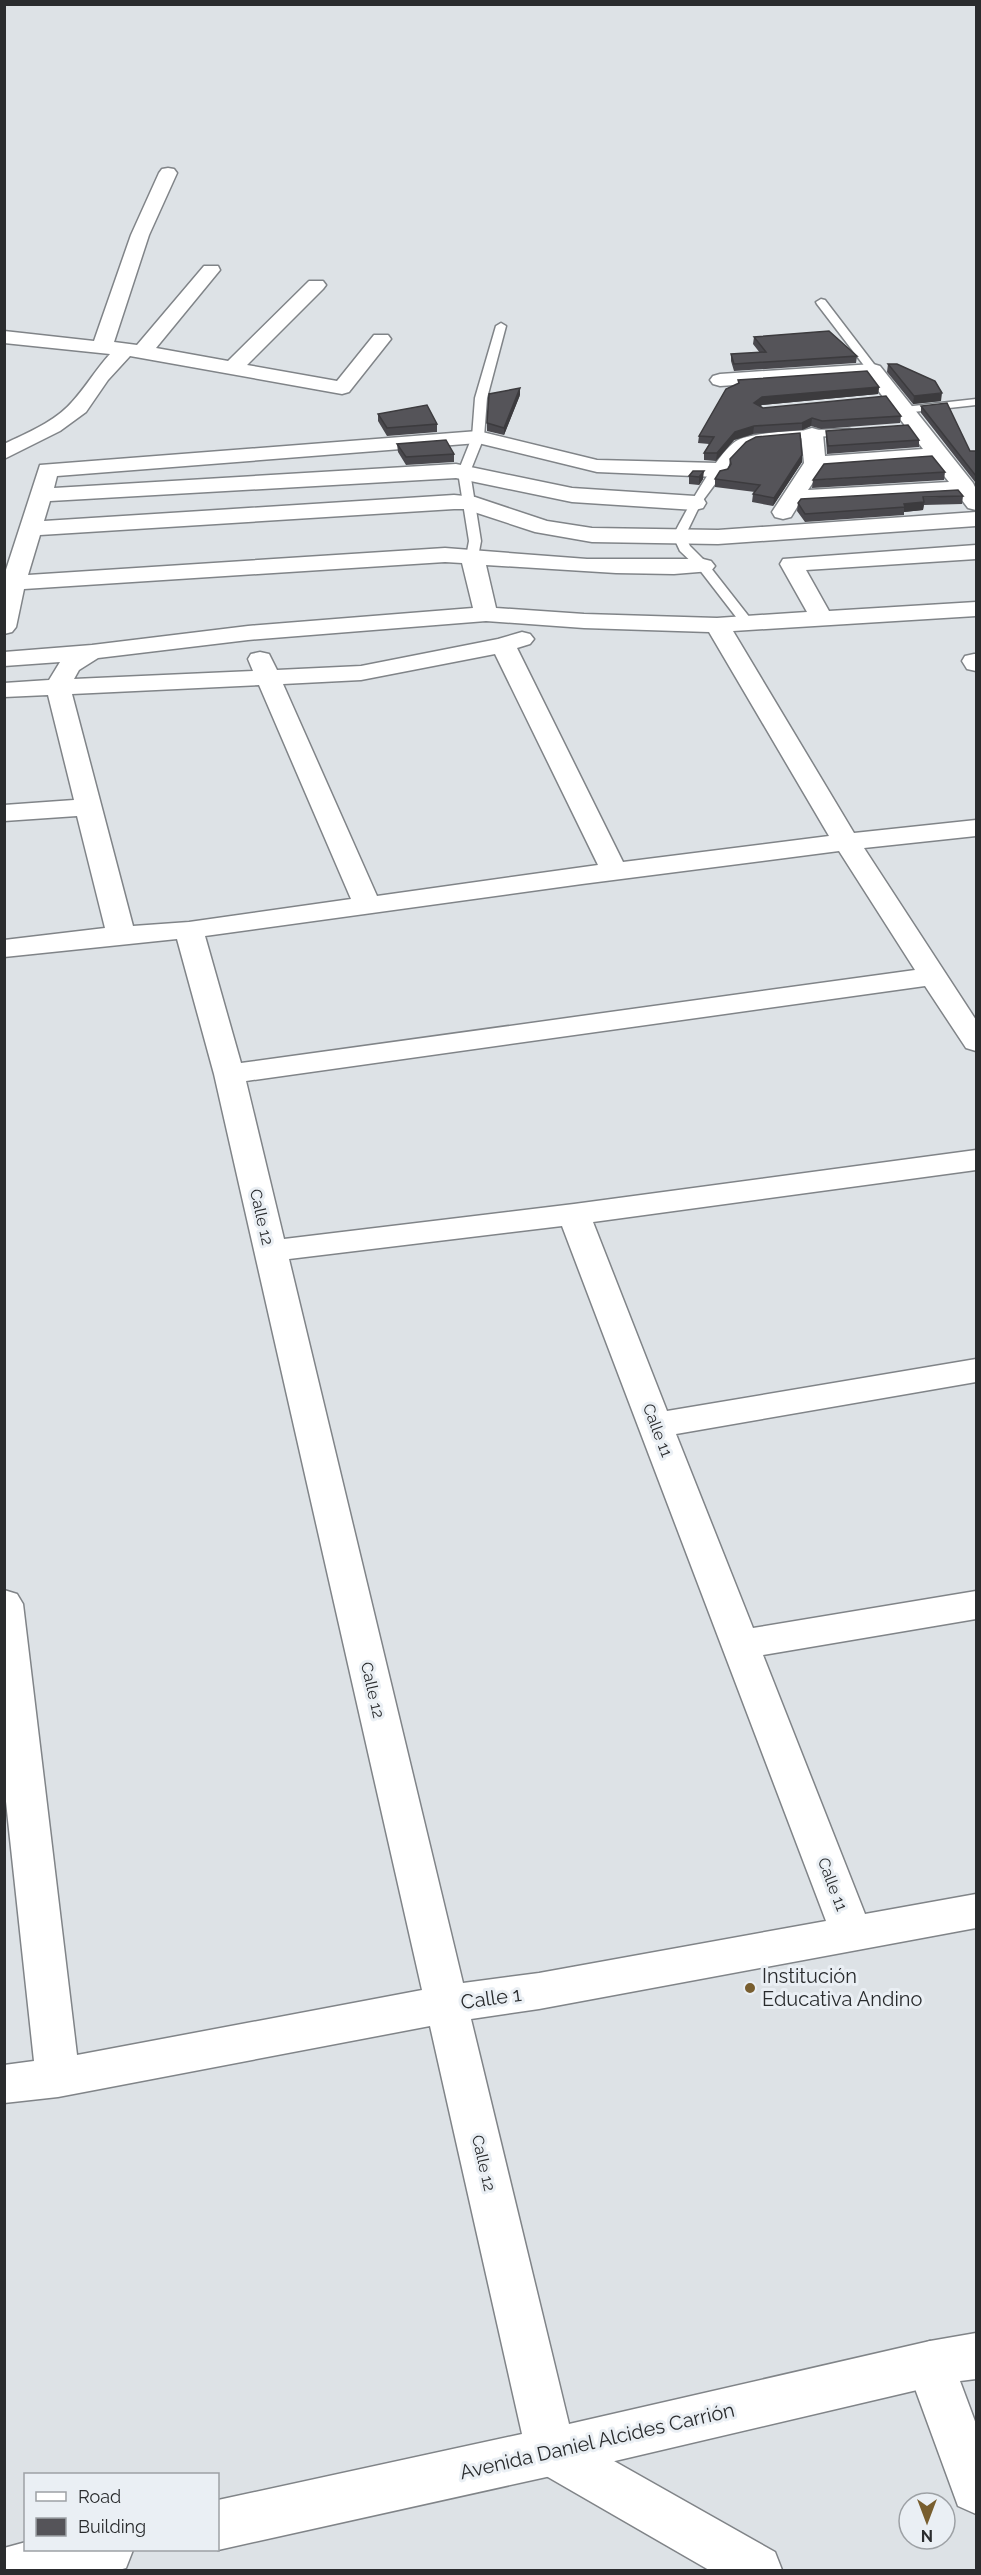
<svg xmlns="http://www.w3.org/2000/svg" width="981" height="2575" font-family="Raleway,sans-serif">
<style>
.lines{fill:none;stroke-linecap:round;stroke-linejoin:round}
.service-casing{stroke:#808488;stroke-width:3}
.minor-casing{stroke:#808488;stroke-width:3}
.tertiary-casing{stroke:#808488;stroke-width:3}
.service{fill:#fff;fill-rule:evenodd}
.minor{fill:#fff;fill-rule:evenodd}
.tertiary{fill:#fff;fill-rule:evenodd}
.wall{fill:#49484d}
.shaded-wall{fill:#3c3b3e}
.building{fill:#555459;stroke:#3c3b3e;stroke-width:1.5}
.poi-dot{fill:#785e2f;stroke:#eaeff4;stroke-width:2}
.labels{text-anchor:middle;stroke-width:6;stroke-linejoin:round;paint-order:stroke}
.street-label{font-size:16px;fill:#2a2c2e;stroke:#eaeff4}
.near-poi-label{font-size:20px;fill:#2a2c2e;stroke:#eaeff4;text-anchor:start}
.near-street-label{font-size:20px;fill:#2a2c2e;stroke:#eaeff4}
</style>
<rect width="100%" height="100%" fill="#dde2e6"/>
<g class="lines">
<!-- service casing -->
<g class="service-casing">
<path id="service" d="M821,299L825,300L877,368V372H869L817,304L816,302Z
M501,323L506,326L487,398L484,437L470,472L481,541L478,557L472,561L466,557L469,541L458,472L472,437L475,398L496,326Z
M976,399V405L904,413L898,410L904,407Z
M849,429L853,430V434L755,442L744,445L701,503L685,536L690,546L707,563L754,623L748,627L743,626L699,569L680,551L673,536C683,516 719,449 738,440C758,430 824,430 849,429Z"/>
</g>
<!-- minor casing -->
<g class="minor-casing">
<path id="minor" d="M168,168L174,169L177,173L149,235L114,342L137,345L204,266H218L220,270L156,348L228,361L309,281H323L326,285L323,289L247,365L337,381L374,335H388L391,339L349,392L342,394L130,356L108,380L86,412L60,431L4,459V444C27,433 56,421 72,402C86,387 96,369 110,354L4,343V331L94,341L131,235L159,173L162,169Z
M873,364L880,366L973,483L976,489V510L968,508L958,495L799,504L791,517L783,519L775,517L772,512L804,463L801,434L805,430L812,428L819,430L823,434L825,456L923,449L867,376L720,386L713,384L710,380L713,376L720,374ZM932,461L949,482L808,490L822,469Z
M478,431L597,460L718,463L726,465L729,470L726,475L718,477L597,472L478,443L57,476L54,488L456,464L572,488L695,496L703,498L706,503L703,508L695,510L572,502L456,478L50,501L44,521L454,495L475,497L547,521L592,528L718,530L976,512V526L718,544L592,542L535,532L465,509H454L40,535L28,575L445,548L587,559H703L711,561L715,566L711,571L674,574L616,573L486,565L496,608L584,614L717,618L807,612L780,564L783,559L976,545V559L806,570L829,611L976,602V616L733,631L854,833L976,820V836L864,848L976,1020V1051L966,1048L925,986L246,1081L284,1239L574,1204L976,1150V1170L593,1222L667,1411L976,1359V1382L676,1434L753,1628L976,1591V1619L763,1655L865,1914L976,1894V1928L539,2009L471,2019L569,2424L930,2341L947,2348L954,2364L947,2380L930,2387L551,2476L218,2550V2500L522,2434L430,2026L58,2097L4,2103V2065L34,2061L4,1783V1590L17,1594L23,1604L77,2055L422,1990L214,1074L177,939L4,957V940L105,928L77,816L4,821V805L74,800L48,695L4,697V683L49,680L60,662L4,666V652L92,645L248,626L473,608L462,563L445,562L24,589L16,627L12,632L4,634V576L40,465ZM486,621L584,628L709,632L829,836L623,862L517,648L530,644L534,639L530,634L522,632L498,639L361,666L277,670L269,654L260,652L251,654L248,659L253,671L74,679L79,670L98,658L248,640ZM495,654L598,865L377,896L283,684L361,680ZM259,685L351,899L189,922L133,926L72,694ZM839,851L915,970L241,1063L205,936L582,884ZM562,1226L826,1921L539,1973L463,1983L289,1259Z
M974,654H976V671L967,669L962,661L965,656Z
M26,2542V2550H133L126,2568L119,2570H4V2548Z"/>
</g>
<!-- tertiary casing -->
<g class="tertiary-casing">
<path id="tertiary" d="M976,2333V2379L960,2381L976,2424V2514L958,2506L906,2364L913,2348L930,2341Z
M551,2428L568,2435L775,2552L782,2570H709L534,2469L526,2452L534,2435Z"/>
</g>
<!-- service -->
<use href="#service" class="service"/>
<!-- minor -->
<use href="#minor" class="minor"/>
<!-- tertiary -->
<use href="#tertiary" class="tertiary"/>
</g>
<!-- wall -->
<path class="wall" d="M754,337L857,356L856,363L734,371L731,361V354L760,353L753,344Z
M888,364L941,401L913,404L887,372Z
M738,380L879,387L878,394L762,405L760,406L763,408L901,416L900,423L821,429L811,426L802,430L753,434L734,440L716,461L704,460V453L709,444L698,443L699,436L738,383Z
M520,395L504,435L487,431V423Z
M921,406L970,451H976V485L975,482L921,413Z
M378,414L437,424V432L387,436L378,421Z
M826,431L919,440V447L827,454L826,439Z
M397,444L454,454V462L406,465L398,452Z
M802,455V462L773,506L752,502L753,494L755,492L715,487V479L729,467L730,459Z
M693,471L703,479L699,485L689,484V476Z
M945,472L944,480L812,488L813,480Z
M963,496L962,504L924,505L923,510L904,512V515L805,522L797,511L798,503Z"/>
<!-- shaded-wall -->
<path class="shaded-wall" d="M879,387L878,394L762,405L754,411V403L762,397Z
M520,388V395L504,435V428Z
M942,393L941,401L913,404L914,396Z
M812,418L811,426L802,430V423Z
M754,426L753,434L734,440L716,461L717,453L735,432Z
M802,455V462L773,506L774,498Z
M704,471L703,479L699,485V477Z
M924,502L923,510L904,512V504Z"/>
<!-- building -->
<path class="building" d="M829,331L857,356L734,364L731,354L766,352L754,337Z
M888,364H897L935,381L942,393L914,396Z
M867,371L879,387L762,397L754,403L763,408L886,396L901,416L822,421L812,418L802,423L754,426L735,432L717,453H704L714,437L699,436L726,389L739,383L738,380Z
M520,388L504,428L487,423L489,394Z
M947,403L970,451H976V476L921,406Z
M427,405L437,424L387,428L378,414Z
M908,425L919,440L828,446L826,431Z
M800,433L802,455L774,498L753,494L760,485L715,479L720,471L728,469L731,464L730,459L746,442L756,437Z
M446,440L454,454L406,457L397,444Z
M932,456L945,472L813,480L824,464Z
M693,471H704L699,477L689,476Z
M958,490L963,496L923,497L924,502L904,504L905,507L805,514L798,503L801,499Z"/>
<!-- markers -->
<circle class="poi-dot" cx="750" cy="1988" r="6"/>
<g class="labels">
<!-- street labels -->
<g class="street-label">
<text transform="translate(262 1217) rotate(77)" y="6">Calle 12</text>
<text transform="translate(658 1430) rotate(69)" y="6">Calle 11</text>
<text transform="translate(373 1690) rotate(77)" y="6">Calle 12</text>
<text transform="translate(833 1884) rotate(69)" y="6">Calle 11</text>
<text transform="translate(484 2163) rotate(77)" y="6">Calle 12</text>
</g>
<!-- near-poi labels -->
<g class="near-poi-label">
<text x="762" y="1983">Institución<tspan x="762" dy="23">Educativa Andino</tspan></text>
</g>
<!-- near-street labels -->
<g class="near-street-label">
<text transform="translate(491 1998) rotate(-8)" y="7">Calle 1</text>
<text transform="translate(597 2441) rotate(-13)" y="7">Avenida Daniel Alcides Carrión</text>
</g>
</g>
<!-- border -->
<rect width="981" height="2575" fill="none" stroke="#2a2c2e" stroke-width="12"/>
<!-- legend -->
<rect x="24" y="2473" width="195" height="78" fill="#eaeff4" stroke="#9da1a5" stroke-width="1.5"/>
<rect x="36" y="2492" width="30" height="9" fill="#ffffff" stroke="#9da1a5" stroke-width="1.5"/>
<text x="78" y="2503" font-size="18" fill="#2a2c2e">Road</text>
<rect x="36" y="2518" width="30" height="18" fill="#555459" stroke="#9da1a5" stroke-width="1.5"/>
<text x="78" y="2533" font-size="18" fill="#2a2c2e">Building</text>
<!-- north arrow -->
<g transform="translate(927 2521) rotate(180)"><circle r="28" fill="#eaeff4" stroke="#9da1a5" stroke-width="1.5"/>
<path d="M0-4.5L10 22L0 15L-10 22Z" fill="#785e2f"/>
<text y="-9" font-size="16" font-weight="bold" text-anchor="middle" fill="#2a2c2e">N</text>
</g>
</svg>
